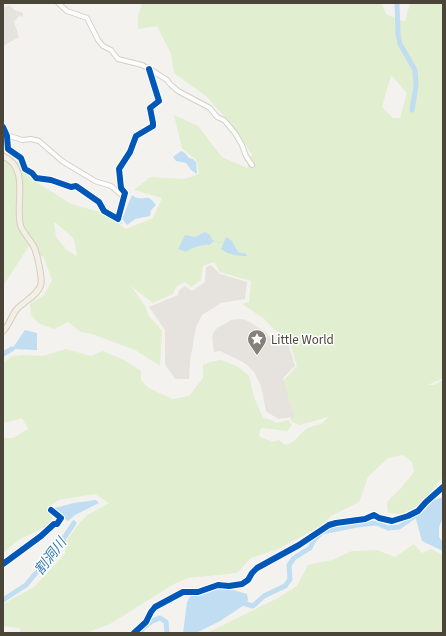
<svg xmlns="http://www.w3.org/2000/svg" width="446" height="636" font-family="'Source Sans 3','Noto Sans JP',sans-serif">
<style>
.green{fill:#e1eecf;fill-rule:evenodd}
.parking{fill:#e6e3df}
.water{fill:#c0ddf1}
.lines{fill:none;stroke-linecap:round;stroke-linejoin:round}
.stream{stroke:#c0ddf1;stroke-width:1}
.river{stroke:#c0ddf1;stroke-width:5}
.minor-casing{stroke:#d2d0cb;stroke-width:6}
.major-casing{stroke:#d6cebb;stroke-width:7}
.minor{stroke:#fdfdfc;stroke-width:4}
.major{stroke:#f2efe6;stroke-width:5}
.cycleway-casing{stroke:#fff;stroke-width:8}
.cycleway{stroke:#0057b8;stroke-width:6}
.labels{text-anchor:middle;stroke-width:3;stroke-linejoin:round;paint-order:stroke}
.poi-label{font-size:13px;fill:#4b4439;stroke:#fff;text-anchor:start}
.water-label{font-size:14px;font-style:italic;fill:#2e7ab2;stroke:#fff}
</style>
<rect width="100%" height="100%" fill="#f4f2ee"/>
<!-- green -->
<path class="green" d="M142,3H382L386,14L405,22L410,3H443V378L428,385H434L443,380V477L420,505L402,514L388,513L387,502L401,488L414,472L412,462L403,455L388,458L368,477L359,502L331,516L321,526L278,549L251,558L237,573L188,578L174,584L110,624L86,633H20V628L3,626V604L34,587L65,554L67,540L78,525L86,516L109,503L95,494L58,500L47,509L52,515V522L43,528L20,539L3,553V438H13L28,429L22,418L3,423V363L12,356L24,355L43,356L66,349L91,356L103,351L124,360L141,371V380L149,388L172,399L189,396L203,378V365L210,362L221,360L237,366L249,376L254,397L263,418L269,419L277,423L288,420L292,425L287,431L262,428L260,430L259,436L272,442L279,440L285,445C296,443 296,437 304,431C313,423 319,429 328,417L300,425L291,421L282,382L297,366L287,335L284,336L274,329L263,318L242,304L249,302L251,281L220,272L214,262L203,266L201,280L191,287L185,282L176,287L173,294L153,303L131,286L144,304L149,316L162,331L160,366L135,350L92,334L81,332L68,322L54,329L38,323L31,315L30,304L44,295L52,280L44,258L29,246L3,286V152L13,158L38,183L71,204L104,213L126,229L153,218L162,198L134,190L150,177L184,179L199,174L196,160L182,148L174,115L198,126L222,157L247,168L252,154L232,125L206,96L174,73L171,54L157,26L138,29V15ZM391,75L407,93L400,118H393L382,107ZM54,222L56,223L74,239L77,256L67,250L56,237Z
M414,544L422,553L431,549L443,555V633H207L278,598L297,586L308,565L332,560L352,551L377,550L395,557Z"/>
<!-- parking -->
<path class="parking" d="M9,5L16,11L21,12L23,13V17L19,16L14,22L19,37L3,46V8Z
M211,265L220,274L247,282L245,299L221,303L202,315L196,327L190,361L189,379H175L165,364V330L149,307L178,295L179,290L185,286L192,291L205,282L206,267Z
M241,319L246,320L264,331L279,346L288,343L295,366L283,378L294,417L278,419L266,411L261,386L254,372L247,365L241,361L220,351L214,352L212,338L213,333L216,329L231,320Z"/>
<!-- water -->
<path class="water" d="M181,151L185,153L189,158L193,159L196,162L197,174L191,170L186,163L176,161L173,157Z
M132,195C134,196 136,198 138,198C148,200 147,193 156,205L151,210L150,216L135,219L127,225L122,219Z
M205,232L210,235L212,240L222,243H221L214,241L209,245C203,244 191,248 186,252L178,249L185,235L195,237Z
M226,237L232,241L238,252L246,254L247,256C238,256 229,255 221,249Z
M25,330L37,333V350L12,349Z
M443,497V518L439,527V537L443,542V551L422,541L415,516L426,509L430,501Z
M96,500L99,503L75,515L68,521L51,509L74,503Z
M223,587L247,594L248,600L246,604L220,621L196,633H183L187,602L190,597L193,594L203,593Z"/>
<g class="lines">
<!-- stream -->
<path class="stream" d="M3,123L8,134
M27,167L34,172
M60,185L66,187
M119,220L122,224"/>
<!-- river -->
<path class="river" d="M397,3L398,34L400,44L415,70L416,86L412,110
M3,354L12,349
M3,600L26,585L36,573L44,568L74,523
M246,604L253,606L264,596L285,586L288,582L290,579L289,565L294,558L310,548L314,540L322,532L357,525L377,523L388,528L399,527L415,516L421,515
M140,633C143,626 153,620 160,618L166,622L167,633"/>
<!-- minor casing -->
<g class="minor-casing">
<path id="minor" d="M58,3L67,11L87,18L98,40L103,46L111,50L118,59L142,65L153,71L167,80L170,84L178,91L210,108L217,117L224,120L235,133L242,145L246,156L252,165
M3,127L7,136L8,149L21,158L25,169L32,173L36,178L51,180L71,187L76,186L99,202L104,211L118,219L125,193L121,188L119,169L130,152L136,136L153,126V123L150,108L159,101L149,69
M7,135L22,140L31,139L39,141L62,161L95,181L111,186L124,197
M3,564L41,536L54,524H57L61,518L51,510
M134,633L146,622L151,612L155,607L183,592H198L218,585L229,586L242,584L248,580L252,573L257,568L299,545L329,525L336,523L365,519L374,515L379,518L392,521L408,516L418,511L426,502L443,487"/>
</g>
<!-- major casing -->
<g class="major-casing">
<path id="major" d="M3,156C31,168 14,205 21,227C24,233 29,239 33,245C37,252 42,276 41,284C39,294 25,301 18,308C11,315 10,325 3,331"/>
</g>
<!-- minor -->
<use href="#minor" class="minor"/>
<!-- major -->
<use href="#major" class="major"/>
<!-- cycleway casing -->
<g class="cycleway-casing">
<path id="cycleway" d="M3,127L7,136L8,149L21,158L25,169L32,173L36,178L51,180L71,187L76,186L99,202L104,211L118,219L125,193L121,188L119,169L130,152L136,136L153,126V123L150,108L159,101L149,69
M3,564L41,536L54,524H57L61,518L51,510
M134,633L146,622L151,612L155,607L183,592H198L218,585L229,586L242,584L248,580L252,573L257,568L299,545L329,525L336,523L365,519L374,515L379,518L392,521L408,516L418,511L426,502L443,487"/>
</g>
<!-- cycleway -->
<use href="#cycleway" class="cycleway"/>
</g>
<!-- icons -->
<defs>
<g id="sight-pin" transform="scale(1)"><path d="M0 17L-7.5 6A9.5 9.5 0 1 1 7.5 6Z" fill="#868178" stroke="#fff"/><path d="M0-6L1.8-2.2L6-1.7L2.9 1.2L3.7 5.4L0 3.3L-3.7 5.4L-2.9 1.2L-6-1.7L-1.8-2.2Z" fill="#fff"/></g>
</defs>
<g fill-rule="evenodd">
<use href="#sight-pin" x="257" y="339"/>
</g>
<g class="labels">
<!-- poi labels -->
<g class="poi-label">
<text x="271" y="344">Little World</text>
</g>
<!-- water labels -->
<g class="water-label">
<text transform="translate(50 556) rotate(-53)" y="5">割洞川</text>
</g>
</g>
<!-- border -->
<rect width="446" height="636" fill="none" stroke="#4b4439" stroke-width="8"/>
</svg>
